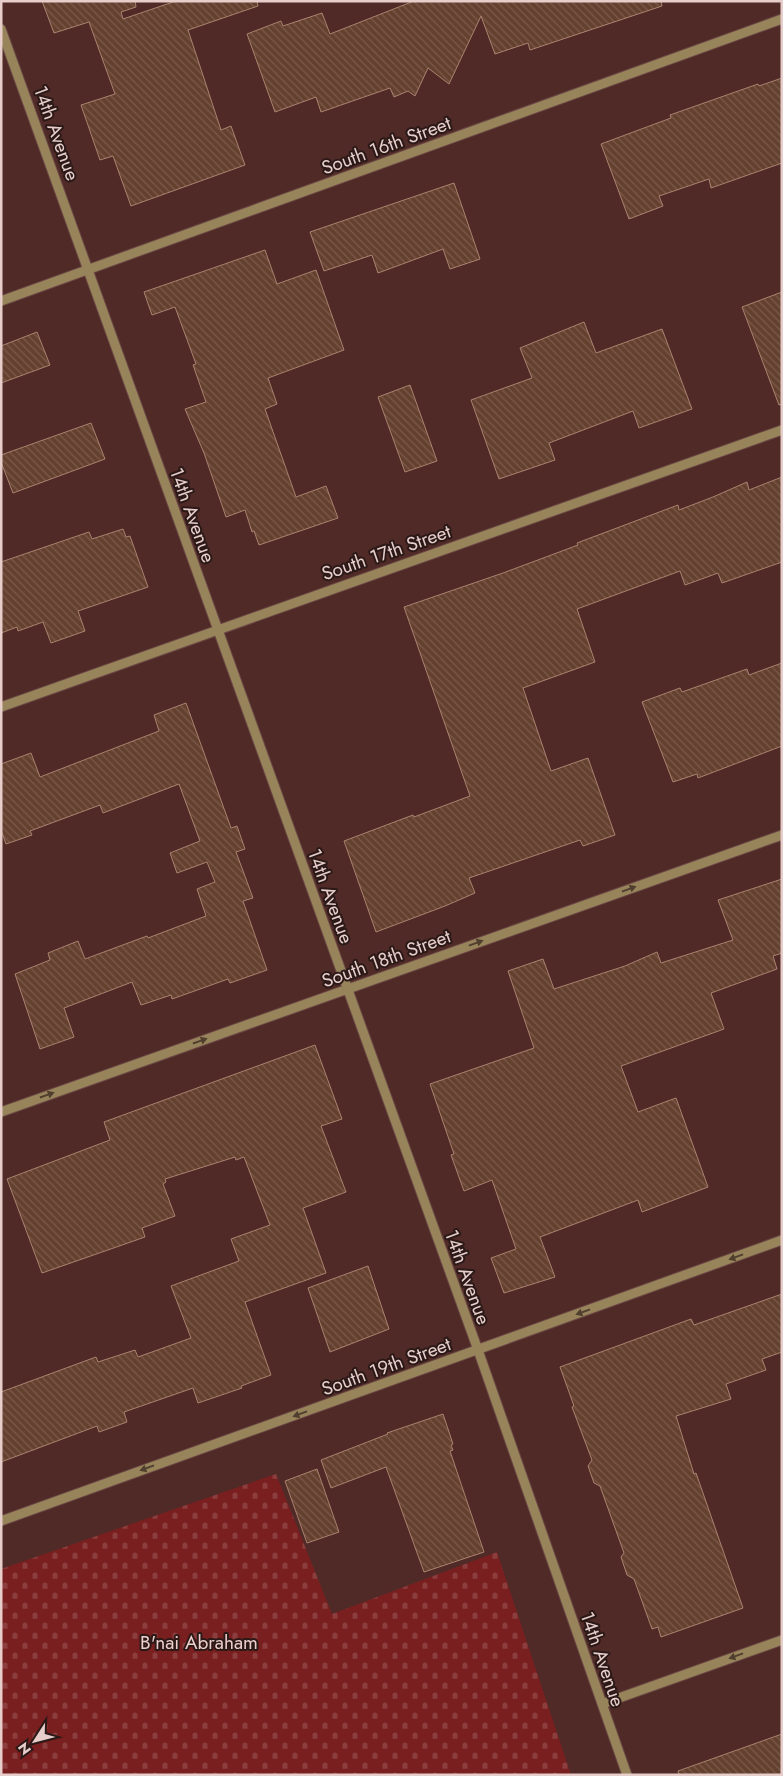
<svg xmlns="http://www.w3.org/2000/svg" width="783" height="1776" font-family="Jost,sans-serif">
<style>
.cemetery{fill:url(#cemetery-stones)}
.building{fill:url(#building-back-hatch);stroke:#aa826f}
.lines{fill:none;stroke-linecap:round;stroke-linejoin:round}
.minor-casing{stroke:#6b4845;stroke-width:11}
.minor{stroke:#98845a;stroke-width:9}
.oneway{fill:#503e2e}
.labels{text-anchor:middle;stroke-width:4;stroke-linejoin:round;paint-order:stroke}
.street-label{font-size:19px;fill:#e7cecb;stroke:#2a1917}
.park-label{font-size:19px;fill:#edcfcc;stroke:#2a1917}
</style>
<defs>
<pattern id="cemetery-stones" width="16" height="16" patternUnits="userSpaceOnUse" patternTransform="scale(1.25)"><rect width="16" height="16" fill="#791f1f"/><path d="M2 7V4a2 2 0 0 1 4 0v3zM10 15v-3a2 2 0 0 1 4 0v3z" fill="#8c3e3e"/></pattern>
<pattern id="building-back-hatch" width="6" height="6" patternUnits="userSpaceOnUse" patternTransform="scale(1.25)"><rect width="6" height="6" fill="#64402f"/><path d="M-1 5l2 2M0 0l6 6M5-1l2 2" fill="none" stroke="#7a5a4c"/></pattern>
</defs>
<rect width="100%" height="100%" fill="#502a27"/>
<!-- cemetery -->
<path class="cemetery" d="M276,1474L332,1614L497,1552L571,1775H1V1569Z"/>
<!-- building -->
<path class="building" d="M42,1H135L136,7L121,12L123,19L176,1H257L258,6L188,30L221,130L231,126L245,165L131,206L113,156L100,160L81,105L115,94L89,22L54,33Z
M414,1H661L662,6L530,50L528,43L495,54L481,16L449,84L428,68L415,96L408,91L394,97L390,88L321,112L316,97L275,112L247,34L281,21L283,26L322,13L330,34Z
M782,78V163L711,188L709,179L659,196L663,206L629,219L601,144L671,118L670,115L758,84L759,86Z
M454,183L480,259L450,269L443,249L378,273L372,255L324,271L310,232Z
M265,250L277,284L316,270L344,350L268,378L277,404L265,409L296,497L326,486L338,518L259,545L254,531L252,532L245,510L226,517L204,453L185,409L206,402L193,365L196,364L175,307L152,315L144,292Z
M782,292V404L779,405L742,307Z
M584,322L596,353L662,329L692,409L639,428L633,411L549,443L555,460L499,479L471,400L532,378L520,348Z
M37,332L50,365L1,383V346Z
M410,385L437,461L405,472L378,397Z
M91,423L105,459L13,493L1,462V455Z
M782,477V562L722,583L718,573L685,585L680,571L577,609L595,662L523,688L551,771L588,758L615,835L583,846L580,840L469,878L475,893L445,906L376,932L344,841L413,815L414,817L470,796L404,607L503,573L578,545L577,543L678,505L679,510L713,497L747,482L749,490Z
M123,529L126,537L130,536L148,587L78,611L85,631L51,643L43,622L18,631L17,627L1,633V562L89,532L92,539Z
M782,663V746L698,778L697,774L673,782L642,702L680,688L682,692L747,669L749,675Z
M186,703L231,828L237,826L245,849L236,852L253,898L243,901L267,970L230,983L228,979L172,999L171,995L141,1005L132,982L64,1008L74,1037L40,1049L15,974L50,960L48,953L78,941L85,959L147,936L148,938L206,916L197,889L215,882L207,862L177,873L170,853L200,841L179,784L103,813L100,805L30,831L32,835L6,844L1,830V764L31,753L40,777L159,731L154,715Z
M782,879V953L773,956L777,969L711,993L724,1029L621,1066L638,1112L676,1098L708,1187L642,1212L638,1200L540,1237L555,1277L504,1293L491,1258L516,1249L492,1180L464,1191L451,1155L454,1154L430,1084L534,1048L508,971L543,959L554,989L625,966L657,952L661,963L733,940L718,900Z
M315,1045L342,1119L321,1126L346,1192L303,1208L326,1273L245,1302L271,1375L241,1386L242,1388L198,1403L193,1388L124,1412L127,1422L99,1432L97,1426L1,1462V1392L96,1357L98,1362L135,1350L138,1357L191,1338L171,1286L239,1261L231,1239L270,1225L244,1157L236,1160L235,1157L165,1179L166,1182L163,1184L175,1216L142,1228L145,1237L42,1273L7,1179L110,1140L104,1122Z
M368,1266L389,1329L330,1352L308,1288Z
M782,1294V1352L762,1359L766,1370L726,1384L731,1399L676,1416L694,1474L696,1473L743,1608L661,1637L658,1627L652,1629L634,1579L627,1575L621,1557L624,1553L600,1486L594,1483L588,1466L592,1460L572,1407L574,1406L560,1367L691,1319L694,1325Z
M443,1414L453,1444L451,1445L453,1450L450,1451L484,1552L424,1572L386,1467L331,1488L321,1460L388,1434L387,1433Z
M317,1469L339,1532L307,1543L285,1481Z
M782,1734V1775H679L678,1771Z"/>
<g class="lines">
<!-- minor casing -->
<g class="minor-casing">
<path id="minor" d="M1,29L478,1350L627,1775
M1,301L782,19
M1,707L782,430
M1,1112L782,835
M1,1521L782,1240
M602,1704L782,1640"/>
</g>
<!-- minor -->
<use href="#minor" class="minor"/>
</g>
<!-- one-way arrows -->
<defs><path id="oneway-solid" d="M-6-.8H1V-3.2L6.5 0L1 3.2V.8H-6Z" transform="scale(1.25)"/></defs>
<g class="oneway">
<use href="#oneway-solid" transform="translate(629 889) rotate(-20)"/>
<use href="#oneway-solid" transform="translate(476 943) rotate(-20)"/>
<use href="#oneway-solid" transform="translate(200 1041) rotate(-19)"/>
<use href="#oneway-solid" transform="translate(47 1095) rotate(-19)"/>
<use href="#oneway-solid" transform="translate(736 1257) rotate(160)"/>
<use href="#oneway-solid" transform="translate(583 1312) rotate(160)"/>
<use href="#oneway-solid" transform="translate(300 1414) rotate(160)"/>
<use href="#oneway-solid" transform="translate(147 1468) rotate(160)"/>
<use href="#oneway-solid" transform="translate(736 1656) rotate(160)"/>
</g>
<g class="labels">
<!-- street labels -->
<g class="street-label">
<text transform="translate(57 133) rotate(70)" y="7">14th Avenue</text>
<text transform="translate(386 145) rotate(-20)" y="7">South 16th Street</text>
<text transform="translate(193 515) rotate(70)" y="7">14th Avenue</text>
<text transform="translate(386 552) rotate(-19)" y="7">South 17th Street</text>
<text transform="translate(331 896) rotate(70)" y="7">14th Avenue</text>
<text transform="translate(386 958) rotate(-20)" y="7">South 18th Street</text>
<text transform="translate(468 1277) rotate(70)" y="7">14th Avenue</text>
<text transform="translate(386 1366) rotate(-20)" y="7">South 19th Street</text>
<text transform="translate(603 1659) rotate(71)" y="7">14th Avenue</text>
</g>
<!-- park labels -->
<g class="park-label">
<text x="199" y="1649">B'nai Abraham</text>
</g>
</g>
<!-- border -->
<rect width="783" height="1776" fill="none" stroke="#e7cecb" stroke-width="5"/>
<!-- north arrow -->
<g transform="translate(35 1741) rotate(234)" stroke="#2a1917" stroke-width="4" paint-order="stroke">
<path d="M0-4L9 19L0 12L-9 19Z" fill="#e7cecb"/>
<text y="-8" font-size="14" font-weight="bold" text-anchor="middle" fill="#e7cecb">N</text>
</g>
</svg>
